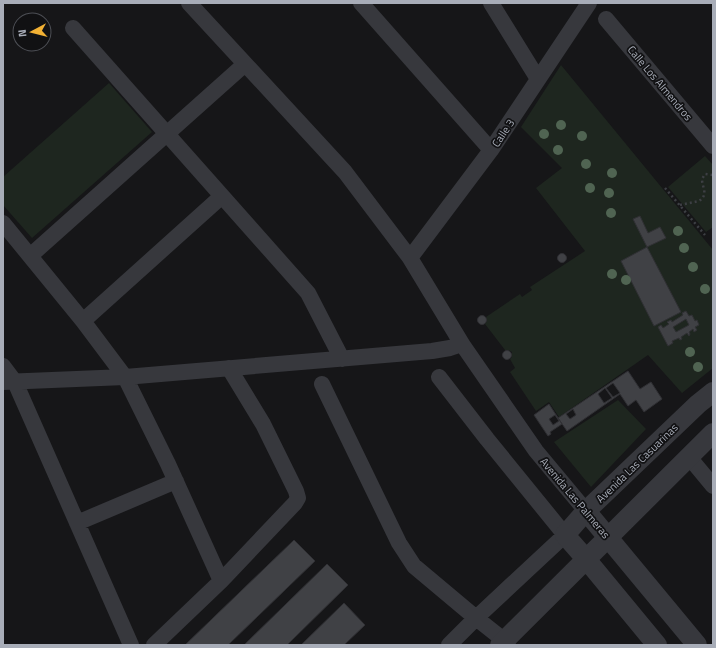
<svg xmlns="http://www.w3.org/2000/svg" width="716" height="648" font-family="'Titillium Web',sans-serif">
<style>
.green{fill:#1e261f}
.building{fill:#404145;stroke:#303034;fill-rule:evenodd}
.lines{fill:none;stroke-linecap:round;stroke-linejoin:round}
.path{stroke:#3d3f44;stroke-width:2.5;stroke-dasharray:2 3;stroke-linecap:butt}
.minor{stroke:#37383d;stroke-width:16}
.tertiary{stroke:#37383d;stroke-width:20}
.tree{fill:#506452}
.labels{text-anchor:middle;stroke-width:3.5;stroke-linejoin:round;paint-order:stroke}
.street-label{font-size:11px;fill:#a8adb8;stroke:#111113}
</style>
<rect width="100%" height="100%" fill="#161618"/>
<!-- green -->
<path class="green" d="M561,65L713,250V368L682,393L648,355L559,417L549,402L536,411L510,372L515,368L510,359L512,357V352L508,350H505L485,324L487,321L486,317L520,294L522,297L532,290L530,287L585,251L536,188L562,168L521,127Z
M109,83L152,132L32,238L3,205V177Z
M705,156L713,165V227L706,232L668,187Z
M618,400L646,429L591,487L554,442Z"/>
<!-- building -->
<path class="building" d="M640,216L648,233L660,227L666,238L647,247L633,219Z
M647,247L681,312L654,326L621,261Z
M557.5 258a4.5 4.5 0 1 1 9 0a4.5 4.5 0 1 1-9 0Z
M686,311L689,316L692,315L695,321L697,320L699,325L695,327L697,330L694,332L693,329L689,332L690,334L689,336L687,333L681,337L682,339L680,340L679,338L672,341L673,343L668,346L658,327L661,325L663,328L669,324L667,322L671,320L672,322L683,315L682,313ZM686,319L689,325L676,332L673,327Z
M477.5 320a4.5 4.5 0 1 1 9 0a4.5 4.5 0 1 1-9 0Z
M502.5 355a4.5 4.5 0 1 1 9 0a4.5 4.5 0 1 1-9 0Z
M628,371L640,389L651,382L662,399L644,412L636,400L628,406L620,394L567,431L558,418ZM613,383L620,393L613,397L606,388ZM605,388L612,398L604,403L598,394ZM573,409L576,415L570,419L566,414Z
M549,404L562,424L550,432L551,434L548,436L534,415ZM555,415L559,421L553,425L549,419Z
M294,540L315,561L228,645H185Z
M327,564L348,585L287,645H244Z
M344,603L365,625L344,645H301Z"/>
<g class="lines">
<!-- path -->
<path class="path" d="M665,188L705,235
M680,205L699,201C709,194 702,188 702,179L705,174L713,175"/>
<!-- minor -->
<path class="minor" d="M361,3L491,150
M491,3L538,79
M606,19L713,146
M73,28L308,293L342,359
M3,223L83,321L125,377L168,464L221,581
M30,256L245,64
M410,258L491,150L589,3
M83,321L222,196
M462,344L536,451L586,511
M3,366L15,382L131,645
M439,377L487,439L565,535L476,618L449,645
M3,382L125,377L432,351L450,348L462,344L410,258L345,172L189,3
M322,384L399,543L414,566L476,618L505,641L508,645
M689,457L713,486
M77,523L176,481
M154,645L221,581L295,503L298,498L296,491L263,424L229,368"/>
<!-- tertiary -->
<path class="tertiary" d="M586,511L697,645
M500,645L713,433
M657,645L586,559L565,535L586,511L698,404L713,392"/>
</g>
<!-- trees -->
<g class="tree">
<circle cx="561" cy="125" r="5"/>
<circle cx="544" cy="134" r="5"/>
<circle cx="582" cy="136" r="5"/>
<circle cx="558" cy="150" r="5"/>
<circle cx="586" cy="164" r="5"/>
<circle cx="612" cy="173" r="5"/>
<circle cx="590" cy="188" r="5"/>
<circle cx="609" cy="193" r="5"/>
<circle cx="611" cy="213" r="5"/>
<circle cx="678" cy="231" r="5"/>
<circle cx="684" cy="248" r="5"/>
<circle cx="693" cy="267" r="5"/>
<circle cx="612" cy="274" r="5"/>
<circle cx="626" cy="280" r="5"/>
<circle cx="705" cy="289" r="5"/>
<circle cx="690" cy="352" r="5"/>
<circle cx="698" cy="367" r="5"/>
</g>
<g class="labels">
<!-- street labels -->
<g class="street-label">
<text transform="translate(660 83) rotate(50)" y="4">Calle Los Almendros</text>
<text transform="translate(503 133) rotate(-56)" y="4">Calle 3</text>
<text transform="translate(637 463) rotate(-44)" y="4">Avenida Las Casuarinas</text>
<text transform="translate(575 498) rotate(50)" y="4">Avenida Las Palmeras</text>
</g>
</g>
<!-- border -->
<rect width="716" height="648" fill="none" stroke="#a8adb8" stroke-width="8"/>
<!-- north arrow -->
<g transform="translate(32 32) rotate(263)"><circle r="19" fill="#111113" stroke="#4d4f55"/>
<path d="M0-3L7 15L0 10L-7 15Z" fill="#f2b134"/>
<text y="-6" font-size="11" font-weight="bold" text-anchor="middle" fill="#a8adb8">N</text>
</g>
</svg>
